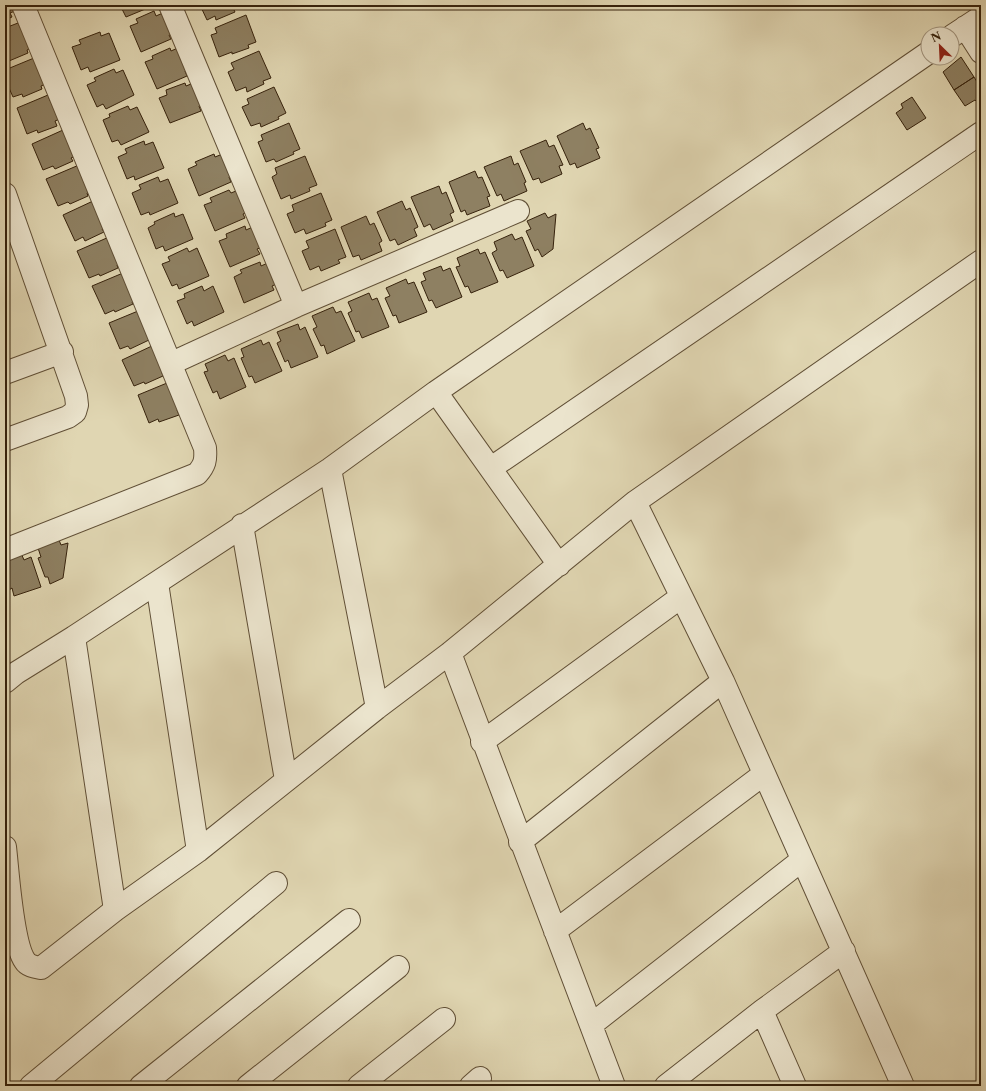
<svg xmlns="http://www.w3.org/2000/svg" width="986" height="1091" font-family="'Libre Caslon Text',serif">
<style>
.building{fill:#8e8062;stroke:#36220c}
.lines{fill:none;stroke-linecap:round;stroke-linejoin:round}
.minor-casing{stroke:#604f36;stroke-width:24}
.minor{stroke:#ebe4cd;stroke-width:22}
</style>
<rect width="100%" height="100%" fill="#e0d6b2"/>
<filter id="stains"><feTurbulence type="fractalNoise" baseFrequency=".005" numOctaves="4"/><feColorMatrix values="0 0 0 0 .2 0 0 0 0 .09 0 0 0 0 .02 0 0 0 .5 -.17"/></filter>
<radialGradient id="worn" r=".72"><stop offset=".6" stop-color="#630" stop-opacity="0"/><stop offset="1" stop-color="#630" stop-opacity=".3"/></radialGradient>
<!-- building -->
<path class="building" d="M5,5H18L20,9L10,13L12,17L5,20Z
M120,5H155L126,17Z
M200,5H242V7L234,10L235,12L216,20L215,16L207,20Z
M154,11L156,16L165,12L175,33L169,35L171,39L141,52L130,26L138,23L136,19Z
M246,15L256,42L248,45L249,48L232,54V52L219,57L211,35L217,33L215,28Z
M18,23L21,29L27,26L36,46L27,50L28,53L9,61L7,58L5,59V28Z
M100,32L101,36L109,33L120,60L90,72L88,67L81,70L72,47L81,44L79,40Z
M180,47L190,69L185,71L187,76L157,89L145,62L153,59L152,56L170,48L171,51Z
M259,51L271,78L263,81L264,84L247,92L246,87L236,91L228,72L234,69L231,63Z
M961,57L974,77L954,90L943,72Z
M34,58L50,82L41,86L42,89L23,97L22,94L13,97L5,79V70Z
M114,69L116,73L123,70L134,95L106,109L103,104L97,107L87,85L96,81L94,78Z
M974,77L981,88V99L977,102L975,100L965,106L954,90Z
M196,82L205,104L199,106L201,111L170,123L159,98L167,95L166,90L185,83L186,86Z
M274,87L286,113L278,117L279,119L261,127L260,123L251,126L242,107L249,104L247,99Z
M48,95L50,101L57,98L65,117L55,121L57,126L38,133L37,130L27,134L17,108Z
M912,97L926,118L907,130L896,113L903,108L901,104Z
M128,106L130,110L137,107L149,132L121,145L118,140L112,142L103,120L110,117L109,114Z
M289,123L300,149L293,152L294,154L276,162L274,159L266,162L258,142L263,140L261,135Z
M583,123L586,130L590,128L599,148L596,149L600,158L577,168L575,163L570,165L557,136Z
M63,130L80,154L71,158L73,161L55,169L53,166L43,170L32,144Z
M546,140L549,147L554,145L563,165L559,166L562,174L541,183L539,178L533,180L520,151Z
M144,141L145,145L153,142L164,168L135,180L134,176L127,179L118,157L127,153L125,149Z
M225,153L234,175L229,177L231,182L199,196L188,169L197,165L195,162L214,154L215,157Z
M305,156L317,185L309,188L310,191L291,199L290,195L281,199L272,177L277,174L275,168Z
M511,156L514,165L518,163L526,182L524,183L527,191L504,201L501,194L497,196L484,167Z
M79,165L95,189L87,193L88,196L70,204L68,202L58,206L46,179Z
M475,171L478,178L482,177L490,196L487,197L490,206L467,215L465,210L461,212L449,182Z
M158,177L160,182L168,179L178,203L150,215L149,212L141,215L132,193L141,189L139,185Z
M439,186L442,194L446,192L454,212L450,214L453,221L433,230L430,224L424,227L411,197Z
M241,189L250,211L243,214L245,218L215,231L204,205L212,202L210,198L229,190L231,193Z
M321,193L332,220L325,223L326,226L306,234L304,229L295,233L287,214L294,211L292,205Z
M93,201L111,225L102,229L104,232L85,241L83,237L75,241L63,215Z
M402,201L406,210L410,208L418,227L414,229L417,236L398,245L395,239L390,241L377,212Z
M174,213L175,217L183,214L193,239L165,251L163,246L156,249L148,228L155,224L154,222Z
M545,213L548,218L556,214L553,249L542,257L538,249L535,251L526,231L531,229L527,221Z
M366,216L370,225L374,223L382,241L379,243L382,251L361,260L359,255L353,257L341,227Z
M245,226L246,230L255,226L263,247L257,249L260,254L230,267L219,241L227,238L226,234Z
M335,229L346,257L338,260L340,263L321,271L319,266L310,270L302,251L309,248L306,241Z
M512,234L515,240L522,237L534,266L507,278L503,270L500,271L492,253L497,250L494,242Z
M109,237L126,261L117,265L118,268L100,276L99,274L89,278L77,251Z
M187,248L189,252L197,248L209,276L179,289L177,284L172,286L162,264L170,261L168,257Z
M478,249L480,254L485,252L498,282L471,293L468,286L465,287L456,267L460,266L457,258Z
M260,262L261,266L270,262L279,283L272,286L274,290L244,303L234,277L242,273L240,270Z
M441,266L443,271L450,268L462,297L436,308L432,300L429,301L421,282L426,280L423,273Z
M123,273L142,297L132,302L133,304L115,312L114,310L105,314L92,286Z
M406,279L408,284L414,282L427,312L399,323L396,315L393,316L385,298L390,296L386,288Z
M202,286L204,291L213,286L224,312L194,326L192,321L187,324L177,301L185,298L184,294Z
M369,293L372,300L377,298L389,327L362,338L359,331L356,332L348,313L352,311L348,302Z
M333,307L336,313L341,311L355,341L327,354L324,345L321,346L313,329L317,327L312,316Z
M138,311L149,340L130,349L128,346L120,349L109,323Z
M298,324L300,330L305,327L318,357L291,368L288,360L285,362L277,343L281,341L277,332Z
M261,340L263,345L269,342L282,371L255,383L252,376L249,377L241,358L244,357L241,349Z
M154,345L171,369L162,373L163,376L145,384L144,382L134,386L122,360Z
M225,355L228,361L234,358L246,387L220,399L217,391L213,393L204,372L208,371L205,364Z
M167,383L185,407L177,410L179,415L159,422L158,419L149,423L138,395Z
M59,540L61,545L68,543L63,578L50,584L48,577H45L38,558L41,557L38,548Z
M21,553L24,560L31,557L41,587L14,596L12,588L9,590L5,580V569L7,568L5,558Z"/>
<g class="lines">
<!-- minor casing -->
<g class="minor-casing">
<path id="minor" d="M170,5L296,306
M965,27L981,52
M952,36L981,17
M5,194L76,396L77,405L75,412L68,417L5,440
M172,363L296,306L518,211
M5,373L62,352
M436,392L559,565
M491,468L981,133
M330,469L377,708
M635,502L723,681L903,1086
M242,525L286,780
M5,550L197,474C205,465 206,460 205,448L23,5
M157,583L198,851
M74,637L115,910
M450,653L614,1086
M5,682L16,673L74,637L330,469L436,392L928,53
M482,742L681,597
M520,842L723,681
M5,847C8,872 12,943 25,961C28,966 36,967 41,968L115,910L198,851L377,708L450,653L635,502L981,261
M555,931L764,774
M762,1011L795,1086
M591,1025L802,860
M31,1086L276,883
M141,1086L349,920
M248,1086L398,967
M359,1086L444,1019
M471,1086L480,1078
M666,1086L762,1011L844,951"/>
</g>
<!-- minor -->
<use href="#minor" class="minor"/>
</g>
<!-- margin -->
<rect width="986" height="1091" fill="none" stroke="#e0d6b2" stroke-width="20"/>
<rect x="6" y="6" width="974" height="1079" fill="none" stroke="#36220c" stroke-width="2"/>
<rect x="10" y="10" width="966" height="1071" fill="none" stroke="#36220c"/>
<!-- north arrow -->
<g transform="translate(940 46) rotate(336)"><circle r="19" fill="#ebe4cd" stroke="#a39680"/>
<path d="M0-3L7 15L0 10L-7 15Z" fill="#8f2418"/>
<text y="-6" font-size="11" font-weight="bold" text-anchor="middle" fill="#36220c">N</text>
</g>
<rect width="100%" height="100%" filter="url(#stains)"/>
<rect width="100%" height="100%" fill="url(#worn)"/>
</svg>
